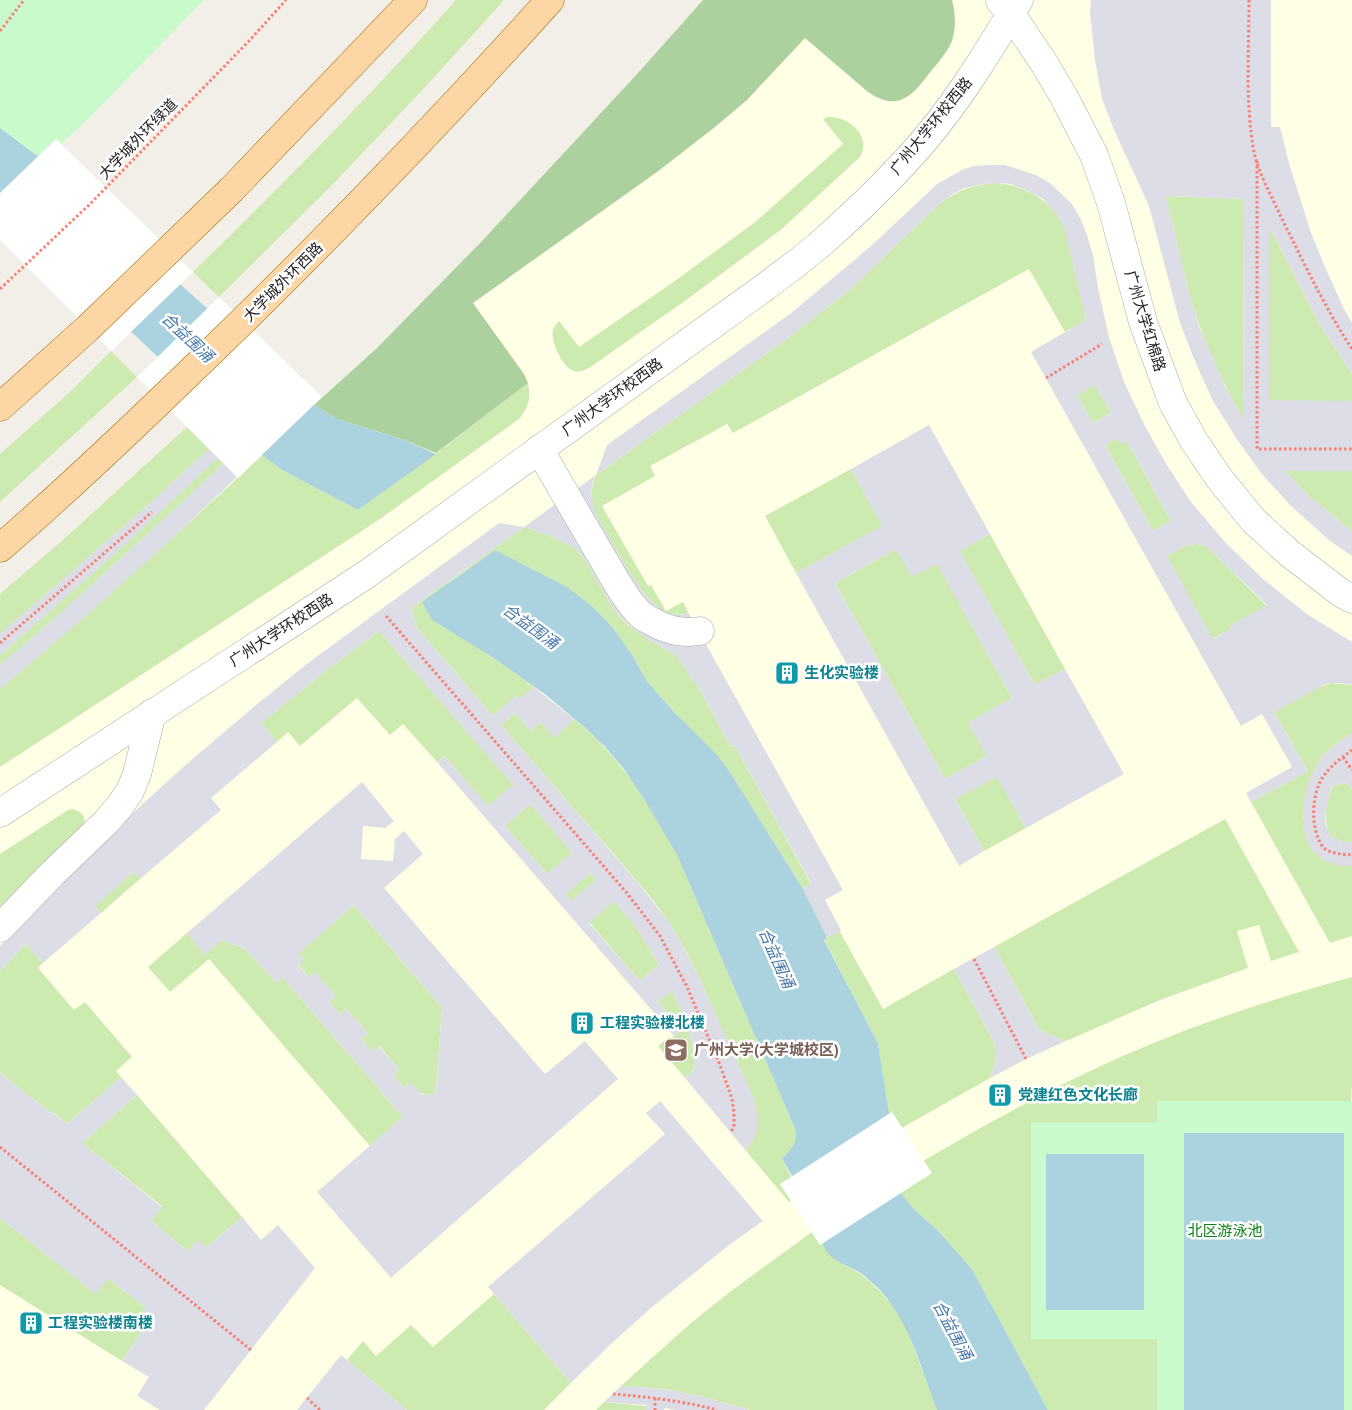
<svg xmlns="http://www.w3.org/2000/svg" width="1352" height="1410" font-family="'PT Sans','Noto Sans SC',sans-serif">
<style>
.education{fill:#ffffe5}
.grass{fill:#cdebb0}
.forest{fill:#add19e}
.park{fill:#c8facc}
.plaza{fill:#dddde8;fill-rule:evenodd}
.water{fill:#aad3df}
.pier{fill:#fff}
.lines{fill:none;stroke-linecap:round;stroke-linejoin:round}
.minor-casing{stroke:#a9a9a9;stroke-width:29}
.major-casing{stroke:#a06b00;stroke-width:29}
.path{stroke:#fa8072;stroke-width:3;stroke-dasharray:2.5 2.5;stroke-linecap:butt}
.minor{stroke:#fff;stroke-width:28}
.major{stroke:#fcd6a4;stroke-width:28}
.labels{text-anchor:middle;stroke-width:5;stroke-linejoin:round;paint-order:stroke}
.street-label{font-size:15px;fill:#222;stroke:#fff}
.culture-label{font-size:15px;font-weight:bold;fill:#0d838f;stroke:#fff;text-anchor:start}
.education-label{font-size:15px;font-weight:bold;fill:#785e54;stroke:#fff;text-anchor:start}
.park-label{font-size:15px;fill:#0c8416;stroke:#fff}
.water-label{font-size:16px;font-style:italic;fill:#4a7aab;stroke:#fff}
</style>
<rect width="100%" height="100%" fill="#f2efe9"/>
<!-- education -->
<path class="education" d="M703,0H1352V1410H0V689L377,348L481,242L638,73Z"/>
<!-- grass -->
<path class="grass" d="M456,0H504L429,83L334,183L219,297L193,272C283,184 372,94 456,0Z
M828,117C849,116 872,136 860,157L783,228L689,298L589,368C584,370 579,373 574,371C563,368 550,341 553,330C554,327 557,324 559,321L579,347L672,283L754,223L843,144L823,119Z
M998,183C1025,186 1051,200 1064,225C1069,237 1070,251 1073,263C1077,282 1082,301 1086,320L1065,332L1029,269L733,433L727,424L650,466L655,476L602,506L648,586L651,585L666,611L683,602L688,612C657,629 627,568 614,546C606,532 595,518 592,501C590,492 593,483 596,475L784,341L850,290L939,204C959,190 973,184 998,183Z
M1165,196L1244,199L1243,419C1220,378 1200,335 1188,289C1180,258 1174,227 1165,196Z
M1269,226L1322,329L1352,374V401H1270Z
M111,351L137,377L0,502V454L71,391Z
M302,377L223,464L150,532L54,619L0,665V655C103,565 203,472 302,377Z
M528,383C531,398 529,407 519,419L380,519L0,767V689C89,613 177,535 262,455L282,470L358,510L442,449Z
M1095,384L1111,413L1093,423L1077,395Z
M187,427L209,449L147,506L0,634V594L64,539Z
M1117,438L1127,441L1171,521L1153,531L1105,445Z
M851,469L883,526L796,573L765,516Z
M1285,471H1352V531L1310,497Z
M524,527L548,535L574,547L585,560L612,607L618,615L629,626L651,641L677,656L696,683L731,747L735,746L811,884L803,889L730,772L674,712L647,681L631,653L613,628L593,607L495,550L448,583L438,624C472,643 503,664 534,687L520,699L516,696L493,716L417,628L411,608Z
M990,534L1065,669L1035,685L959,551Z
M1196,544L1203,545L1207,547L1267,606L1230,626L1231,629L1212,639L1166,556L1185,546Z
M896,549L937,563L1012,698L987,756L945,779L835,583Z
M379,631L514,785L488,807L445,756L437,762L403,724L390,735L357,698L300,746L288,732L277,742L261,723L328,669Z
M1330,683L1352,685V733L1331,748L1321,758L1303,817L1341,866H1352V936L1330,943L1251,802L1308,771L1274,712L1314,689Z
M515,713L531,731L540,722L555,737L574,719C619,755 650,805 677,855L795,1129C798,1144 791,1148 782,1159L800,1194L789,1202L746,1151L756,1134C733,1062 711,989 670,924C655,901 636,880 618,859C579,815 540,770 501,725Z
M997,776L1026,828L984,851L955,799Z
M1342,783L1348,784L1352,789V842H1343L1331,837C1322,821 1325,802 1333,786Z
M530,804L573,853L547,874L505,826Z
M73,809C83,812 87,818 83,827L0,912V854L68,810Z
M1225,819L1299,952L1271,961L1259,925L1237,931L1248,968L1160,1000L1066,1041L1045,1033L1039,1029L994,947Z
M134,872L140,879L101,913L94,906Z
M590,873L596,880L571,902L565,895Z
M615,900L640,933L659,965L640,981L589,922Z
M354,905L442,1008L436,1091L434,1094L426,1095L404,1087L393,1075L399,1069L379,1046L372,1051L361,1039L368,1033L346,1009L340,1014L329,1002L315,972L309,977L298,965L304,960L298,953Z
M838,932H840L883,1009L954,969L994,1042L997,1056L990,1078L891,1134L878,1043L824,939Z
M187,933L205,954L222,940L245,949L277,983L283,978L403,1117L370,1146L209,959L170,992L148,967Z
M26,944L43,963L38,968L74,1010L85,1002L132,1057L116,1071L121,1077L67,1124L53,1112L51,1113L0,1073V971Z
M1352,977V1085L1351,1101L1157,1102V1410H1048L972,1269L940,1233L912,1207L901,1193L898,1176C983,1125 1069,1077 1161,1040C1223,1015 1287,995 1352,977Z
M672,990C681,1009 698,1044 695,1066C694,1071 689,1074 685,1078L658,1046L669,1037L671,1039L681,1030L658,1002Z
M137,1095L242,1217L207,1247L188,1251L151,1221L162,1206L82,1143Z
M0,1218L95,1293L108,1278L146,1308L142,1331L122,1361L0,1285Z
M816,1229L835,1260L861,1274L879,1290L894,1307L907,1330L937,1410H750L700,1396L664,1389L621,1386C648,1362 674,1337 702,1314C739,1284 778,1257 816,1229Z
M494,1294L571,1383L544,1410H407L347,1360L363,1341L376,1356L411,1325L433,1347Z
M604,1402L646,1406V1410H596Z"/>
<!-- forest -->
<path class="forest" d="M703,0H952C956,15 957,35 948,49C943,57 937,64 931,71C913,95 899,113 868,92L805,38L747,100L715,127L657,172L473,303L524,374L528,383L436,453L407,441L337,419L314,405L377,348L481,242L638,73Z"/>
<!-- park -->
<path class="park" d="M0,0H204L86,121L0,201Z
M1157,1101H1352V1410H1157V1339H1031V1122H1157Z"/>
<!-- plaza -->
<path class="plaza" d="M1091,0H1271V127H1280L1289,163L1310,230L1325,267L1343,307L1352,323V374L1322,329L1270,228V400L1352,401V471H1285L1310,497L1352,531V556L1330,541L1290,505L1261,473L1236,438L1213,401L1194,359L1180,323L1149,206L1115,132L1102,99L1095,60L1090,13ZM1166,196L1244,199L1243,418L1225,386L1198,324L1188,289Z
M990,165H1005L1036,175L1050,183L1072,204L1081,220L1087,235L1093,255L1098,288L1109,337L1124,382L1144,424L1165,462L1191,502L1226,543L1263,579L1307,614L1352,642V685L1340,683H1330L1323,685L1274,712L1308,771L1251,802L1246,793L1292,767L1262,714L1241,726L1031,352L1086,320L1064,226L1055,212L1043,199L1026,190L1011,184L998,183L983,184L965,188L953,194L939,204L850,290L784,341L596,475L593,482L591,495L596,514L623,562L644,594L656,605L669,614L673,615H682L688,612L843,890L825,900L840,928L841,931L840,932L827,937L803,889L811,883L735,746L731,747L696,683H694L677,656L651,641L633,629L615,612L585,560L574,547L548,535L524,527L411,608L417,628L493,716L517,695L520,699L534,687L574,719L555,738L540,722L531,732L515,713L501,725L639,884L669,922L679,939L698,975L754,1099L758,1116V1125L756,1134L746,1151L685,1078L693,1071L695,1067L693,1048L683,1014L672,991L658,1002L682,1030L674,1036L437,762L445,756L488,806L513,785L379,631L328,669L261,723L277,742L211,798L221,810L140,879L134,872L95,906L101,913L43,963L26,944L0,971V946L37,907L124,821L182,768L256,705L308,663L499,523L524,527L596,475L607,445L790,314L871,246L937,184L962,170L974,166ZM1095,385L1111,413L1093,423L1077,395ZM1117,438L1121,444L1127,441L1171,521L1153,531L1105,445ZM1196,544L1203,545L1207,547L1267,605L1230,626L1231,629L1213,639L1167,556L1185,546ZM530,804L572,853L547,874L505,826ZM590,873L596,880L571,901L565,895ZM614,901L640,933L659,965L640,981L589,923Z
M294,370L302,377L218,458L116,553L0,655V634L147,506Z
M322,397L166,544L86,616L0,689V665L54,619L150,532L223,464Z
M929,425L990,534L960,551L1035,685L1065,669L1124,774L1026,828L997,777L955,799L984,851L959,866L796,573L882,526L851,469ZM896,549L912,577L937,564L1012,698L968,723L987,756L945,779L835,583Z
M1352,733V789L1348,784L1342,783L1333,786L1330,792L1325,814V823L1331,837L1343,842H1352V866H1341L1323,860L1315,853L1309,846L1303,827L1304,799L1307,786L1312,774L1321,758L1331,748Z
M362,782L394,821L385,828L363,826L361,859L393,861L395,839L404,831L423,854L384,888L545,1074L585,1041L618,1079L391,1278L317,1192L403,1117L283,978L277,983L245,949L222,940L205,955L187,933ZM354,905L442,1008L436,1091L434,1094L426,1095L421,1094L410,1082L404,1087L393,1075L399,1069L378,1046L372,1051L361,1039L368,1033L346,1009L340,1014L329,1002L336,996L315,972L309,977L298,966L304,960L299,953Z
M994,947L1039,1029L1045,1033L1066,1041L1026,1059L990,1078L997,1056L994,1042L954,969Z
M0,1073L51,1113L52,1112L67,1124L121,1077L137,1095L82,1143L162,1207L151,1221L188,1251L198,1240L207,1247L242,1217L261,1240L278,1225L315,1268L204,1410H160L137,1396L149,1377L122,1361L142,1331L134,1324L146,1308L108,1278L96,1294L0,1218Z
M660,1101L763,1221L729,1245L651,1308L612,1343L571,1383L488,1287L665,1134L646,1113Z
M341,1355L407,1410H297Z
M621,1386L664,1389L700,1396L750,1410H676L665,1408L664,1410H646V1405L604,1402Z"/>
<!-- water -->
<path class="water" d="M0,128L44,161L314,405L337,419L407,441L436,454L358,510L282,470L262,455L0,208Z
M495,550L567,587L593,607L613,628L631,653L647,681L674,712L718,756L730,772L803,889L827,937L824,940L878,1043L901,1193L912,1207L940,1233L972,1269L1048,1410H937C921,1369 910,1322 879,1289C873,1284 867,1278 862,1274C850,1266 834,1263 826,1251L792,1176L782,1159C791,1148 798,1144 795,1129L677,855L644,799L623,768L604,746L584,727L546,695L492,657L432,620L422,602Z
M1184,1133H1344V1410H1184Z
M1046,1154H1144V1310H1046Z"/>
<!-- pier -->
<path class="pier" d="M56,139L193,272L111,351L0,240V193Z
M219,297L322,397L238,478L137,377Z
M892,1112L932,1173L820,1245L780,1184Z"/>
<g class="lines">
<!-- minor casing -->
<g class="minor-casing">
<path id="minor" d="M1000,1L1011,14L1044,63L1064,97L1094,155L1111,203L1143,322L1157,360L1173,403L1194,441L1219,478L1253,520L1289,553L1341,593L1352,599
M539,449L617,583C624,594 631,606 641,615C643,617 647,619 651,621C667,630 681,634 700,631
M0,813L367,574L765,287C783,273 802,260 819,245C849,219 879,190 906,161C951,113 986,56 1019,0
M0,928L53,873L106,822L119,807L130,791L137,774L152,713"/>
</g>
<!-- major casing -->
<g class="major-casing">
<path id="major" d="M0,407L88,328L231,190L413,0
M0,548C65,492 127,433 189,373C314,253 434,129 550,0"/>
</g>
<!-- path -->
<path class="path" d="M1249,0C1249,48 1245,105 1254,152C1259,175 1272,197 1282,219C1304,263 1325,308 1352,349
M0,31L24,0
M1257,161V449H1352
M0,289L91,203L249,41L286,0
M1046,378L1102,344
M386,616L626,892L660,936L687,987L720,1065L732,1099L734,1113V1125L731,1133
M0,643L152,512
M1352,750C1341,758 1328,768 1321,780C1312,797 1311,823 1319,840C1320,842 1321,845 1323,847C1329,854 1343,854 1352,855
M1343,757L1352,770
M974,959L1026,1059
M0,1147L251,1350
M613,1394C648,1397 683,1401 717,1410
M307,1398L320,1410
M655,1398V1410"/>
<!-- minor -->
<use href="#minor" class="minor"/>
<!-- major -->
<use href="#major" class="major"/>
</g>
<!-- icons -->
<defs>
<g id="building-square" transform="scale(1.25)"><rect x="-9" y="-9" width="18" height="18" rx="4" fill="#0f9aa8" stroke="#fff"/><path d="M-4-6H4V6H1V3H-1V6H-4ZM-2.5-4.3h1.7v1.8h-1.7ZM.8-4.3h1.7v1.8H.8ZM-2.5-1h1.7V.8h-1.7ZM.8-1h1.7V.8H.8Z" fill="#fff"/></g>
<g id="university-square" transform="scale(1.25)"><rect x="-9" y="-9" width="18" height="18" rx="4" fill="#8d6e63" stroke="#fff"/><path d="M0-5L7-2L0 1L-7-2ZM-4 1L0 2.5L4 1V4Q0 6-4 4Z" fill="#fff"/></g>
</defs>
<g fill-rule="evenodd">
<use href="#building-square" x="787" y="673"/>
<use href="#building-square" x="582" y="1023"/>
<use href="#university-square" x="676" y="1050"/>
<use href="#building-square" x="1000" y="1095"/>
<use href="#building-square" x="31" y="1323"/>
</g>
<g class="labels">
<!-- street labels -->
<g class="street-label">
<text transform="translate(931 126) rotate(-51)" y="5">广州大学环校西路</text>
<text transform="translate(138 139) rotate(-46)" y="5">大学城外环绿道</text>
<text transform="translate(283 282) rotate(-45)" y="5">大学城外环西路</text>
<text transform="translate(1145 321) rotate(73)" y="5">广州大学红棉路</text>
<text transform="translate(612 397) rotate(-36)" y="5">广州大学环校西路</text>
<text transform="translate(281 630) rotate(-33)" y="5">广州大学环校西路</text>
</g>
<!-- culture labels -->
<g class="culture-label">
<text x="804" y="678">生化实验楼</text>
<text x="600" y="1028">工程实验楼北楼</text>
<text x="1018" y="1100">党建红色文化长廊</text>
<text x="48" y="1328">工程实验楼南楼</text>
</g>
<!-- education labels -->
<g class="education-label">
<text x="694" y="1055">广州大学(大学城校区)</text>
</g>
<!-- park labels -->
<g class="park-label">
<text x="1225" y="1236">北区游泳池</text>
</g>
<!-- water labels -->
<g class="water-label">
<text transform="translate(188 337) rotate(43)" y="6">合益围涌</text>
<text transform="translate(531 626) rotate(36)" y="6">合益围涌</text>
<text transform="translate(777 958) rotate(66)" y="6">合益围涌</text>
<text transform="translate(953 1330) rotate(62)" y="6">合益围涌</text>
</g>
</g>
</svg>
